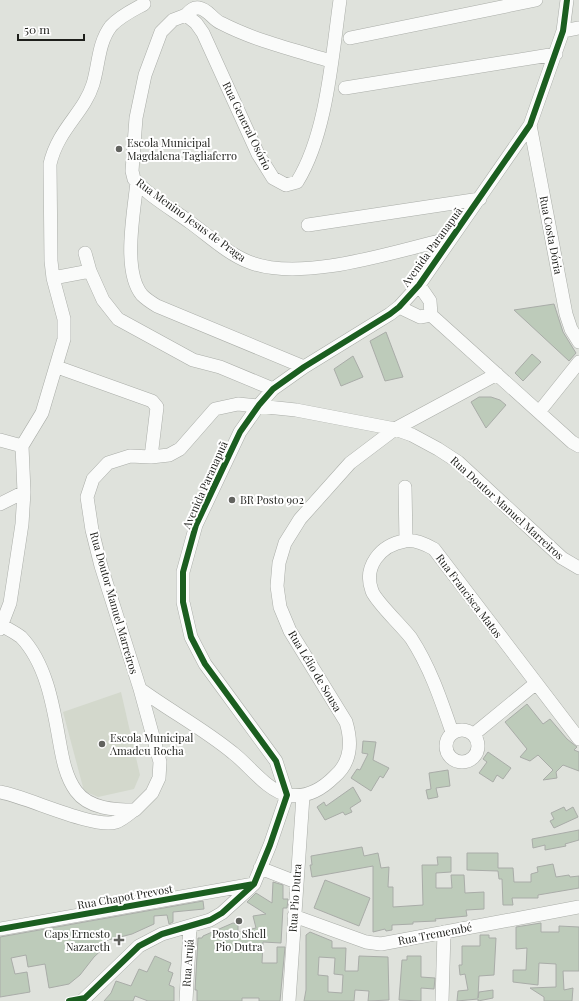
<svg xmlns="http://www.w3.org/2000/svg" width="579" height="1001" font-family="'Playfair Display',serif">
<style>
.built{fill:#d3d8cc}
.building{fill:#bdcbba;stroke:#a9aca8;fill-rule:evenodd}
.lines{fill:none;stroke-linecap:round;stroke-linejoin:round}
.minor-casing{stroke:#aaada8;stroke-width:14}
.minor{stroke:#fafbfa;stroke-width:13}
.cycleway-casing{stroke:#fff;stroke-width:8}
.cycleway{stroke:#1b5e20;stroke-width:6}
.poi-dot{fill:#62635f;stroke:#fff;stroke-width:1.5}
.labels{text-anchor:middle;stroke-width:4;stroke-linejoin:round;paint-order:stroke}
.street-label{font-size:11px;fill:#1e1f1b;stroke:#fff}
.poi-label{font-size:11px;fill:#1e1f1b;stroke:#fff;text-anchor:start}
</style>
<rect width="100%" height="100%" fill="#dfe2dc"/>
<!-- built -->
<path class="built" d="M121,692L140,775L134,789L98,797L84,791L63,712Z"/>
<!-- building -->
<path class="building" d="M554,304L563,332L576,353L569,361L514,310Z
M386,332L403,377L385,381L370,341Z
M532,354L541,362L523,381L515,373Z
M353,356L363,377L341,386L334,369Z
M479,397H491L500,400L506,405L486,428L471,402Z
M527,704L543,724L550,719L567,739L577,747L574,750L579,752V771L563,765L556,772L557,778L543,780L553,770L538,755L530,761L520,757L527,749L505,722Z
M363,741L376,742L373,760L389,768L383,778L380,776L371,791L351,778L357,769L360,770L368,754L362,753Z
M488,752L511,768L503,779L497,775L493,782L479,773L487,762L483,759Z
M448,770L450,786L436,788L438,797L428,799L426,790L431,789L429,773Z
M353,787L361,801L350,808L352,812L345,815L343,812L325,820L317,807L324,802L326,806Z
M564,807L566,811L573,807L578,817L554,828L550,821L554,819L551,813Z
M579,830V840L565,844L566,846L545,850V845L533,848L532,839Z
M362,847L364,856L378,853L381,868L389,867L388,887H393V907L423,905L422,865H438L437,857H451V872L436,873V888H452L451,875H464L465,893L484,892V909L466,910L467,916L435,919L436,921L413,922V924L392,925V930L386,931L385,929L373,932V866L312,877L310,865H312L311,856Z
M467,853H498V868H513L514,882H531V874L538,872L537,867L553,864L556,877L569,875L570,877L579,876V888L538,895V898H512L513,905H503L502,879H499L498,871L467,870Z
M325,880L370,898L359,926L314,908Z
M273,882L283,885V899H288L287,908H283L281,943L263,942L262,963H277V947H285L280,1001H259V998H242V1001H197V990H195L198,938H202L203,936L233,923L238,924V932L256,928L253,916L266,914L247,902L256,893L272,903Z
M203,901L204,909L173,912V922L169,924L167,915L154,916V924L132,934L104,941L108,944L94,957L80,975L69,984L49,988L45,964L28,967L26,955L11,958L15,974L27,972L30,992L0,997V937Z
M541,923V932H559V926L579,927V971H563L564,990L573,988L572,1001H544V997L530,988L556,987V964L539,963L538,985L513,982V970H526L527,948L516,949V927Z
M310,932L332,941V948H346L345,971H358L359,956L388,957L389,1000L368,1001L369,991L355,990L354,1001H304L306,990V935ZM319,957L335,958L334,974L343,975L342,993L328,992V976L318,975Z
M480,935H489V938H496L494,975L479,976L478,998L479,992L493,990V998L478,1001V999L457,1001L458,991L468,990L465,974L460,975L459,965H462V946H480Z
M155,956L171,963L168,971L173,973L169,985L174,987V1001H148L135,996L133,1001H104L111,993L116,981L131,986L139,969L147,972Z
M407,956H421V977L435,978L434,989L421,988V1001L399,1000L402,960H407Z"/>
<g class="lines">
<!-- minor casing -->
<g class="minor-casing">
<path id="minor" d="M340,0C332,56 327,134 297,182L286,185L273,178L258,154L203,33L196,23L186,15L173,20L161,32L145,75L136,118L132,171L134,179C146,194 175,211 191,223C209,236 228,254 249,262C302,283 396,251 451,238
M186,15C190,11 193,7 199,8C208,9 213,20 221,23C256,41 294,50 331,61
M563,31L579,28
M350,38L536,0
M345,88L556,54
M530,125L566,314L571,329L579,342
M137,182C134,212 122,271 142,295C146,299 152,303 157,306L304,367
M308,225L480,199
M85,253L90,271L103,300L118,319L193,360L220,367L273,389
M53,278L90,271
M419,285L430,301L431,315
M399,307L420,317L431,315
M431,315L572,442L579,446
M57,367L152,401L157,407L151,457
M539,412L579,362
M0,440L22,446
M405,487L406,540
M0,504L24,492
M3,626C8,629 16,633 21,637C46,663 53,705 59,739C62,756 65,776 76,791C89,809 115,810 135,810L152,793L159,778L160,762L140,689L101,566L92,530L87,497L93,479L108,463L130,456L151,457L169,455L180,449L215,409L238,404L296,410L395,429L412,435L438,449L458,462L562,558L579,568
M0,629L10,603L22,524L24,492L22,446L42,413L64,339V319L53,278L51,261L50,164C58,129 84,113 93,84C99,64 98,43 111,26C120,16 133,10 144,4
M140,689C170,711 204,729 233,753C249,765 267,791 288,795C306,798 322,789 334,777C352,762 352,742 346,722L290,631L280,607L277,586L279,563L285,543L300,519L350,463L395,429L497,374
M446 746a16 16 0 1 1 32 0a16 16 0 1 1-32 0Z
M452,732C441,700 430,667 411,638C402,626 376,602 372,591C363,567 380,545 405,541C414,539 425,544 434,549L579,739
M474,734L535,684
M0,792C28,797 93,829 116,822C122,820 129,814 134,810
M260,868L296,882
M294,916L366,942L381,944L579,907
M0,929L254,884
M82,1001L139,946L162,934L210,920L222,913L254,884L270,845L287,795L276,761L205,664L191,637L183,602V572L196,525L240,432L259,405L273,389L304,367L390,314L399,307L419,285L530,125L563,31L567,0
M186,1001L190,926
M289,1001L303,796
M442,1001L444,932"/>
</g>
<!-- minor -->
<use href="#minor" class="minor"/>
<!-- cycleway casing -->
<g class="cycleway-casing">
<path id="cycleway" d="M0,929L254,884
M69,1001L85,998L139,946L162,934L210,920L222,913L254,884L270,845L287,795L276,761L205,664L191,637L183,602V572L196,525L240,432L259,405L273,389L304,367L390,314L399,307L419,285L530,125L563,31L567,0"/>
</g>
<!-- cycleway -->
<use href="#cycleway" class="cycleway"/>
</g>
<!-- markers -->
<g class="poi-dot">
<circle cx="119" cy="149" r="4"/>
<circle cx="232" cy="500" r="4"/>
<circle cx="102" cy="744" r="4"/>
<circle cx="239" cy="921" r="4"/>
<path d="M117 934h4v4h4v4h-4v4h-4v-4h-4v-4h4z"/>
</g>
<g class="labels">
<!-- street labels -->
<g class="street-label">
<text transform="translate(247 126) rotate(64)" y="4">Rua General Osório</text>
<text transform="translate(191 220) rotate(36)" y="4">Rua Menino Jesus de Praga</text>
<text transform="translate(551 235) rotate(79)" y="4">Rua Costa Dória</text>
<text transform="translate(432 247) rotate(-54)" y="4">Avenida Paranapuã</text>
<text transform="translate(205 485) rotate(-66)" y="4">Avenida Paranapuã</text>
<text transform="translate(507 508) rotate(42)" y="4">Rua Doutor Manuel Marreiros</text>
<text transform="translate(469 596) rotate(53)" y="4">Rua Francisca Matos</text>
<text transform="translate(114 603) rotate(74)" y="4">Rua Doutor Manuel Marreiros</text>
<text transform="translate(315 671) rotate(59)" y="4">Rua Lélio de Sousa</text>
<text transform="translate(125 897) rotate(-10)" y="4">Rua Chapot Prevost</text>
<text transform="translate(295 898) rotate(-86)" y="4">Rua Pio Dutra</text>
<text transform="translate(435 934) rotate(-11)" y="4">Rua Tremembé</text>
<text transform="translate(188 963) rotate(-86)" y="4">Rua Arujá</text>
</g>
<!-- poi labels -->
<g class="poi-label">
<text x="127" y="147">Escola Municipal<tspan x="127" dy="13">Magdalena Tagliaferro</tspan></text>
<text x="240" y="504">BR Posto 902</text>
<text x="110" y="742">Escola Municipal<tspan x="110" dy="13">Amadeu Rocha</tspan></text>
<text x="110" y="938" text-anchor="end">Caps Ernesto<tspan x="110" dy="13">Nazareth</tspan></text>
<text x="239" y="938" text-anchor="middle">Posto Shell<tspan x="239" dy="13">Pio Dutra</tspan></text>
</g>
</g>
<!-- scale -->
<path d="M18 34v6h66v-6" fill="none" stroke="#1e1f1b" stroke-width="2"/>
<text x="24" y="34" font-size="12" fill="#1e1f1b" stroke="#ffffff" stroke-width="3" paint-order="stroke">50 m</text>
</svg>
